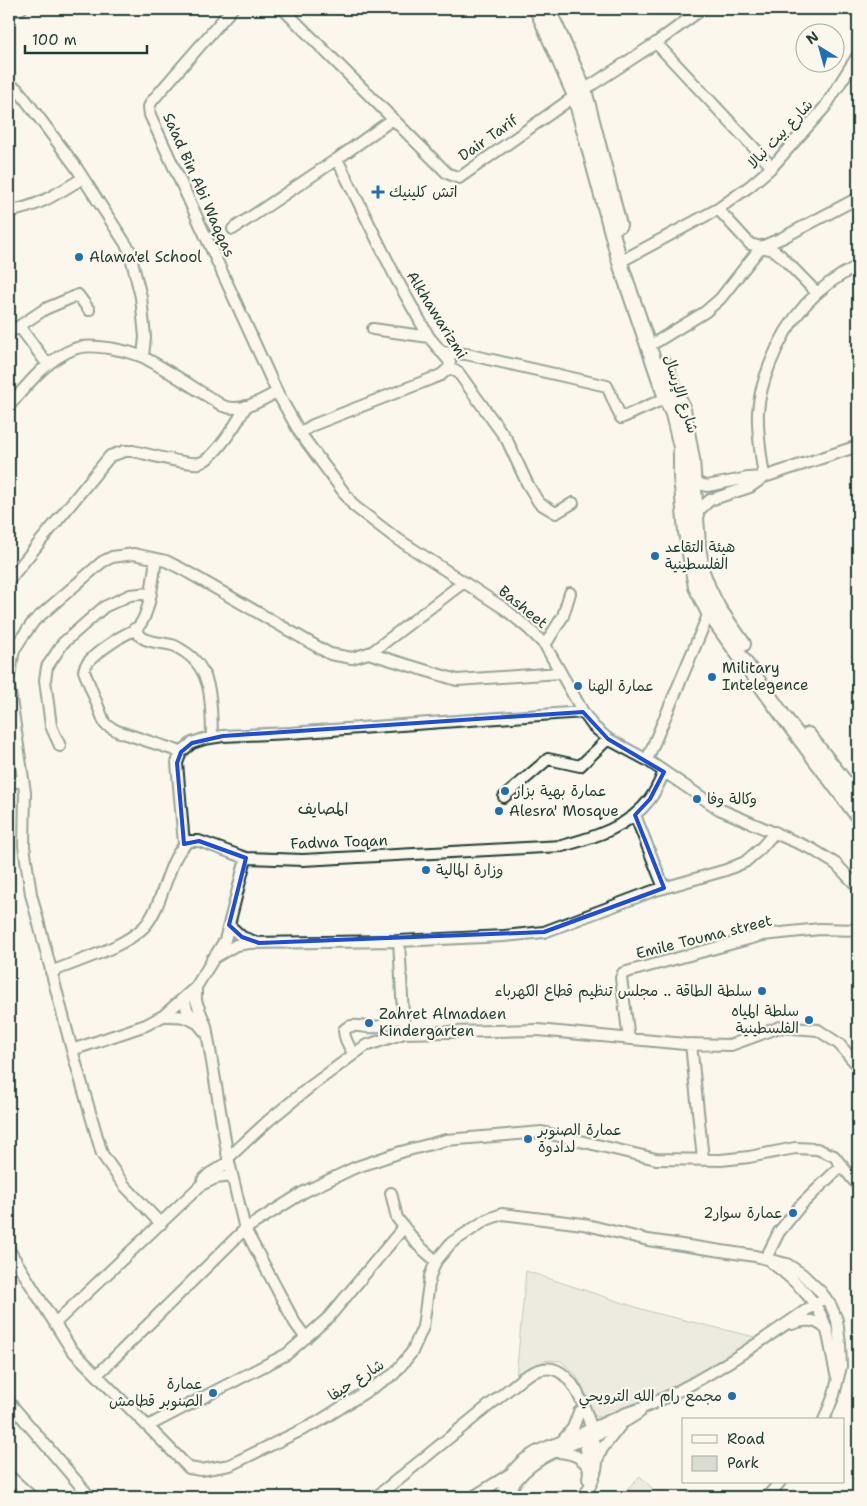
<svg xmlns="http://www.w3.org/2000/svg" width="867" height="1506" font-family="'Shantell Sans','Playpen Sans Arabic',sans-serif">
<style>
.green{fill:#dbdcd1;stroke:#7d8c82}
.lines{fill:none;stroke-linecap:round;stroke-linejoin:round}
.street-casing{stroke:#1f3d34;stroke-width:14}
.secondary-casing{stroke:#1f3d34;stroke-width:18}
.street{stroke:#fbf7ec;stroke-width:10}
.secondary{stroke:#fbf7ec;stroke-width:14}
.marked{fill:none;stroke:#1d4ed8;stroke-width:4;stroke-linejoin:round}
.poi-dot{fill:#1f6fb2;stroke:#fbf7ec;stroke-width:2}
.labels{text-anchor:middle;stroke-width:4.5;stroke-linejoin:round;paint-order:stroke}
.street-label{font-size:15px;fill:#1f3d34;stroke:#fbf7ec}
.poi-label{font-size:15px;fill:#1f3d34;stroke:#fbf7ec;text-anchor:start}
.neighbourhood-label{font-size:16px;fill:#1f3d34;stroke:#fbf7ec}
</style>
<rect width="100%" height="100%" fill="#fbf7ec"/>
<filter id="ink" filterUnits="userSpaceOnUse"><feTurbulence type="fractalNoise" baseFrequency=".02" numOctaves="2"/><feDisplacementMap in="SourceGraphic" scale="10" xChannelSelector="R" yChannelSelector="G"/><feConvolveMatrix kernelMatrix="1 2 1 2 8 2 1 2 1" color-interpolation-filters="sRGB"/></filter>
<g filter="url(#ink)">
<!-- green -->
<path class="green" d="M526,1271L651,1312L763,1339L711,1374L610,1420L588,1414L585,1409L587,1396L575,1374L561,1361L547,1360L516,1377Z
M640,1476L653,1489L644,1497H619Z"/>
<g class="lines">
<!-- street casing -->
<g class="street-casing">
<path id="street" d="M232,9L152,101L149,107L150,115L277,392L300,433L354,506L393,536L505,609L529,629L545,645L583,712L593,726L608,739L647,760L719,809L812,849L836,864L858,887
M283,9L447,173L459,178L575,96
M9,12L21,9
M656,43L772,167
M9,85L17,89L22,95L76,167L129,249L141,297L145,337L143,357
M584,90L656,43L702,9
M393,119L337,159L397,280L429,337L450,362L449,368
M718,209L750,244L773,250L780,255L817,293
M9,211C36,208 60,192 83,178
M233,229L337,159
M627,258L718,209L750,186L772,167L825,107L858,55
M858,266C815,286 787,320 770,364C764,379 759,396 758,412C757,434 761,455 764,477L858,446
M19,326L48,365
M373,329L429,337
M9,333L45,309L78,295L89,310
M656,342L705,312L720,299L761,247L782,238L858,198
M441,352L466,354L607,386L621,418L666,398
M449,368L458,372L507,440L527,483L539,503L556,513L573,503
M9,406C27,385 47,359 74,349C90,342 130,351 145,358C171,372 197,390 223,406C242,413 260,401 277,392
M300,433L313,425L441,375L449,368
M693,479L700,484L707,486L748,478L763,477
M696,513L710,500L750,487L764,477
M156,559C153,577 151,611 139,626C134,631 125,634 119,638C110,644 84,660 84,671L105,724L117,731L181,752
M9,580L110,456L125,451H133C147,454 186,465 199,463C214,460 239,420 246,406
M134,629C144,644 156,641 172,645C177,646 181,650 185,652C214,671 211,707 212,737
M545,645L563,616L570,593
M368,653L457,680L560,673
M9,676L14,650L23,636L34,621L102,562L112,557L134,554L166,561L182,569L330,654L352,658L372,652L464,582
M9,686L25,792L24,846L31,894L72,1050L102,1154L124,1185L161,1224
M60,746L51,726L45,680L47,667L63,643L104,607L130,595L150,593
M647,760L709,613
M9,783L23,780
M504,797L548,759L580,766L608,739
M635,815L664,888
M184,844L177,763L181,752L192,743L204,739L223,736L290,733L583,712
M229,925L242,937L253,941
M399,941L404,1033
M212,959L236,945L249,943L399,941L504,936L544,932L653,891L726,870L745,862L761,848L775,832
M51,972C79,960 123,948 144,927C165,905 167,854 190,841H199L246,858L303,860L562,846C595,837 629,827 650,799C656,791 660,781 664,772
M196,987V1001L206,1026L228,1158L245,1229L295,1323L306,1338
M188,994L185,1002L187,1010L205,1032
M163,1016C174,1016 185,1015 195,1022
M629,1039L621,978L623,973L763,935L820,929L858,930
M691,1044L703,1159
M72,1050L146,1025L163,1016L196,987L225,940L246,858
M354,1054C349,1047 344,1039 344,1030C353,1021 364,1029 375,1027C386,1026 396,1019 403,1013
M228,1158L268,1121L311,1086L365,1046L404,1033L538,1030L685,1044L731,1045L780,1027L818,1030L839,1044L858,1066
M203,1180L209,1174L229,1162
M391,1193L397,1218L418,1245L436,1261
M9,1250L71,1349L189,1468L201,1470L230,1465L318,1422L394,1374L412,1352L423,1327L430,1276L436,1261L451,1243L486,1220L502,1214L583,1224L648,1240L755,1256L787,1264L802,1274L821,1292L831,1306L837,1320L840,1344L841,1366L834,1395L824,1420
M766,1258L779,1232L800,1206L842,1165
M771,1262C793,1279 817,1299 826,1327C831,1343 832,1361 837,1377
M55,1323L201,1185L216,1178L232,1176
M792,1324C805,1319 816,1319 826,1329
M98,1374L245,1229L304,1192L354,1168L401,1152L446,1140L542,1132L656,1159L721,1160L749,1157L795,1148L817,1149L834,1156L858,1186
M9,1402L90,1497
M148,1426L287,1354L329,1317L404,1227
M584,1434L589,1470L588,1479
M562,1441L573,1428L579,1412
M558,1452C571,1453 581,1456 588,1467
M597,1460L602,1449L620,1426
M9,1476L32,1497
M376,1497L524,1377C533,1372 542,1367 553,1369C580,1376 596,1437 597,1461C597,1474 590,1486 584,1497
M473,1497L510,1474
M502,1497C503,1480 517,1463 531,1455C541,1448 555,1444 566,1440C585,1432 603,1423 622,1415C631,1411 641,1409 650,1405C713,1376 769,1336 825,1297
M507,1497C528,1445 599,1443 640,1412
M767,1497L780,1482"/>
</g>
<!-- secondary casing -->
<g class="secondary-casing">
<path id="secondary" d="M537,9L575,96L621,266L666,398L673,414L681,447V476L686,532L696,587L709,613L786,720L858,816
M548,9L584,90L619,225
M664,364L683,409L692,459L698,546L702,572L709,590L718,608L743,644
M808,735L858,799"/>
</g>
<!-- street -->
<use href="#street" class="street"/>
<!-- secondary -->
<use href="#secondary" class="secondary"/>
</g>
</g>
<!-- marked area -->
<path d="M0 0H867V1506H0ZM583,712L608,739L664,772L650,799L635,815L664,888L544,932L259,943L242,937L229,925L246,858L199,841L184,844L177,763L181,752L192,743L223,736Z" fill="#fbf7ec" fill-opacity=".55" fill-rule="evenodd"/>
<path class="marked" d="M583,712L608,739L664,772L650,799L635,815L664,888L544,932L259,943L242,937L229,925L246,858L199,841L184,844L177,763L181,752L192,743L223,736Z"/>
<!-- markers -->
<g class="poi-dot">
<path d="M375.5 184.5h5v5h5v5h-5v5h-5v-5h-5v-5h5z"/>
<circle cx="79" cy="257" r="5"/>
<circle cx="655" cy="556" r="5"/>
<circle cx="712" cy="677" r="5"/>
<circle cx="578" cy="686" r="5"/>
<circle cx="505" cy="791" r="5"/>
<circle cx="697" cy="799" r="5"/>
<circle cx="499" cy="811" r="5"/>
<circle cx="426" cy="870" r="5"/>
<circle cx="762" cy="991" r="5"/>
<circle cx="809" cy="1020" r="5"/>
<circle cx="369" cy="1023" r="5"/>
<circle cx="528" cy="1139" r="5"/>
<circle cx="793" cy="1213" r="5"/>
<circle cx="213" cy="1393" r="5"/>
<circle cx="732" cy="1396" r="5"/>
</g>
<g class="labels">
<!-- street labels -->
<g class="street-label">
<text transform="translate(780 134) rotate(-47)" y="5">شارع بيت نبالا</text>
<text transform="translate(488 138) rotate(-35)" y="5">Dair Tarif</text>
<text transform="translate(199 185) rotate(66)" y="5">Sa'ad Bin Abi Waqqas</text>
<text transform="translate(437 315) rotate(58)" y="5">Alkhawarizmi</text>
<text transform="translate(681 394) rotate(72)" y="5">شارع الإرسال</text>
<text transform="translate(523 607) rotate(39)" y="5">Basheet</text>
<text transform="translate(339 842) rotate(-2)" y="5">Fadwa Toqan</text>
<text transform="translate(704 937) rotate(-14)" y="5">Emile Touma street</text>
<text transform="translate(356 1380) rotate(-33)" y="5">شارع حيفا</text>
</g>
<!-- poi labels -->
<g class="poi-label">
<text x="389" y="197">اتش كلينيك</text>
<text x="89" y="262">Alawa'el School</text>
<text x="665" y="552">هيئة التقاعد<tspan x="665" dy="17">الفلسطينية</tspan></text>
<text x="722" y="673">Military<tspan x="722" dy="17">Intelegence</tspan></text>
<text x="588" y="691">عمارة الهنا</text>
<text x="515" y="796">عمارة بهية بزار</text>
<text x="707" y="804">وكالة وفا</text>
<text x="509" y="816">Alesra' Mosque</text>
<text x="436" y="875">وزارة المالية</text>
<text x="752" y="996" text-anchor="end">سلطة الطاقة .. مجلس تنظيم قطاع الكهرباء</text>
<text x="799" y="1016" text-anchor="end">سلطة المياه<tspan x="799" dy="17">الفلسطينية</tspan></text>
<text x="379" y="1019">Zahret Almadaen<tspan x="379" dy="17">Kindergarten</tspan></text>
<text x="538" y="1135">عمارة الصنوبر<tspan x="538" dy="17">لدادوة</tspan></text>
<text x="783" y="1218" text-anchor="end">عمارة سوار2</text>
<text x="203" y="1389" text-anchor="end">عمارة<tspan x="203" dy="17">الصنوبر قطامش</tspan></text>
<text x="722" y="1401" text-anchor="end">مجمع رام الله الترويحي</text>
</g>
<!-- neighbourhood labels -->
<g class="neighbourhood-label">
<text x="323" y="814">المصايف</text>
</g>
</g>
<!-- margin -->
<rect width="867" height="1506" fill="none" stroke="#fbf7ec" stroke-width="30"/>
<rect x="15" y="15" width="837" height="1476" fill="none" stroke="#1f3d34" stroke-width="2" filter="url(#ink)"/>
<!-- legend -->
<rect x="682" y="1418" width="162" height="65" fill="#fbf7ec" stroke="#a3ada2"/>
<rect x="692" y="1435" width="25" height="8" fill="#fbf7ec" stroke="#a3ada2"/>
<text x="727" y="1444" font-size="15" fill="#1f3d34">Road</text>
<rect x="692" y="1456" width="25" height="15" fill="#dbdcd1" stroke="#a3ada2"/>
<text x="727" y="1468" font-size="15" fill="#1f3d34">Park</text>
<!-- north arrow -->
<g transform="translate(820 48) rotate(323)"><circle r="24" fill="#fbf7ec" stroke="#a3ada2"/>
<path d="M0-4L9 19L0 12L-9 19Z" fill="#1f6fb2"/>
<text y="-8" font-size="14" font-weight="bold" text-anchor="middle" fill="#1f3d34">N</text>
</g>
<!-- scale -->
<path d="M25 45v8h122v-8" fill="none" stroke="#1f3d34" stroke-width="2.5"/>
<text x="32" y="45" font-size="15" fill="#1f3d34" stroke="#fbf7ec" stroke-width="4" paint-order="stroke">100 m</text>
</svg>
